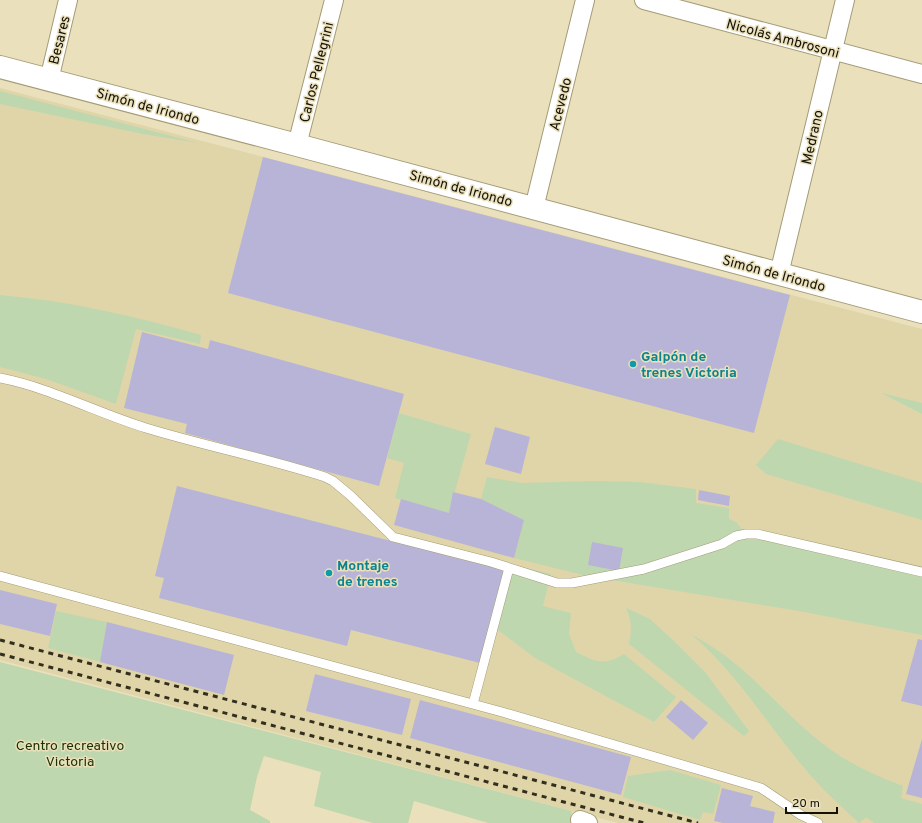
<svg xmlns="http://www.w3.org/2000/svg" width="922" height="823" font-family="Overpass,sans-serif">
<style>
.built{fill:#e0d5a8}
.green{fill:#bed7af}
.building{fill:#b8b4d7}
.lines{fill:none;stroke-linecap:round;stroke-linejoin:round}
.lane-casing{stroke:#a49b78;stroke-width:10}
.street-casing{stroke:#a49b78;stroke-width:20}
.secondary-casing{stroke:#a49b78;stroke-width:24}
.lane{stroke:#fff;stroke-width:9}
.street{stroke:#fff;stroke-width:18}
.secondary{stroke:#fff;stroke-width:22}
.rail{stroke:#332f1f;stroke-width:3;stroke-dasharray:5 5;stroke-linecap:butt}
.culture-dot{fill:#0f9aa8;stroke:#eae0bc;stroke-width:1.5}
.labels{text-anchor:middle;stroke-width:3;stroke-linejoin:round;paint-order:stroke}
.street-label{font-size:14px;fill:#141105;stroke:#eae0bc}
.culture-label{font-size:14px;font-weight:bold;fill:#0d838f;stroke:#eae0bc;text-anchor:start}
.park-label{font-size:14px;fill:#183100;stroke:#eae0bc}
</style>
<rect width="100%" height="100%" fill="#eae0bc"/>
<!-- built -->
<path class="built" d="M0,88L922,329V823H618L0,660Z"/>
<!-- green -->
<path class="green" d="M0,91L198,143L143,134L0,104Z
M0,295C70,301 134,316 201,335L200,344L136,329L116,404L46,379L0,367Z
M881,393L922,403V414Z
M399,413L471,434L449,513L395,498L404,463L387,458Z
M778,439L922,483V520L766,474L756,465Z
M487,477L522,483L594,481L639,482L696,489V503L729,508V519L736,522L742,529L922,572V635L799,611L587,576L514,558L524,520L481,499Z
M507,563L551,574L543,606L571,613L569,634L576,652C596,662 604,666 624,654L676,697L654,722L535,658L490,624Z
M626,608L650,619L677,644L705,672L749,731L744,736L629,644C632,630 632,621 626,608Z
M56,611L107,622L101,662L48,648Z
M691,634C710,645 727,656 744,671C772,696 797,725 827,747C850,764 876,776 903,786L901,798L922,804V823H874L866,817L859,823C843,808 826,793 811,776C770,729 739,675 691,634Z
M0,662L572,811L570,823H488L414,801L408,823H373L314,806L321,772L264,756L257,777L250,810L270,821V823H0Z
M670,770L721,785L713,814L703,812L700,820L623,797L628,776Z"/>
<!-- building -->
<path class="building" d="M263,157L790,295L754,433L228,293Z
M142,332L208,349L210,340L404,394L379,486L185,433L187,424L124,408Z
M495,427L530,437L521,474L485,464Z
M177,486L504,570L480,663L351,630L347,646L159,598L164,578L155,576Z
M699,490L730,496L729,506L698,500Z
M453,492L481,499L524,520L514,558L394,525L401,499L449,513Z
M592,542L623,548L619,571L588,565Z
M0,590L57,604L50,636L0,624Z
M107,622L234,655L224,695L100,662Z
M918,639L922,640V706L901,701Z
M315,674L411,699L402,735L306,711Z
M420,700L631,757L621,795L410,738Z
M681,700L708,723L693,740L666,717Z
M922,739V798L906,794Z
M722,788L753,796L750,806L775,812L773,823H723L714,821Z"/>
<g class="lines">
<!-- lane casing -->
<g class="lane-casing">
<path id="lane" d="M0,378C51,388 97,413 146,428C205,446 266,458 325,477L333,481L351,496L393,537L491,562L557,583H572L644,569L722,544L736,536L746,534H757L922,572
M0,576L502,712L761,788L801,815L818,823
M473,704L509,568"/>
</g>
<!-- street casing -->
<g class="street-casing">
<path id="street" d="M644,0L922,74
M49,80L68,0
M297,145L334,0
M534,208L585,0
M779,274L845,0
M580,820L588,823"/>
</g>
<!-- secondary casing -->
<g class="secondary-casing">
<path id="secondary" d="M0,67L297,145L922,312"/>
</g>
<!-- lane -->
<use href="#lane" class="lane"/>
<!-- street -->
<use href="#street" class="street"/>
<!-- secondary -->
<use href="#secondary" class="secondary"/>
<!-- rail -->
<path class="rail" d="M0,640L698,823
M0,654L644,823"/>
</g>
<!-- markers -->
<g class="culture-dot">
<circle cx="633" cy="364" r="4"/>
<circle cx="329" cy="573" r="4"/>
</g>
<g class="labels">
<!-- street labels -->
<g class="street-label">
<text transform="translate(783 38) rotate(15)" y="5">Nicolás Ambrosoni</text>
<text transform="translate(59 40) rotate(-76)" y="5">Besares</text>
<text transform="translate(316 72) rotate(-76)" y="5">Carlos Pellegrini</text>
<text transform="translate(560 104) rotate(-76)" y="5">Acevedo</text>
<text transform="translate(148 106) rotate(15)" y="5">Simón de Iriondo</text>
<text transform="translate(812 137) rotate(-77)" y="5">Medrano</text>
<text transform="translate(461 188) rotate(15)" y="5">Simón de Iriondo</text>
<text transform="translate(774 273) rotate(15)" y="5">Simón de Iriondo</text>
</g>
<!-- culture labels -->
<g class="culture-label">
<text x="641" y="361">Galpón de<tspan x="641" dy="16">trenes Victoria</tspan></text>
<text x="337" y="570">Montaje<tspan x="337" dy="16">de trenes</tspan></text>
</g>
<!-- park labels -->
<g class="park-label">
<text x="70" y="750">Centro recreativo<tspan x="70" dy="16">Victoria</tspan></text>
</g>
</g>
<!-- scale -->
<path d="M786 807v6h51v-6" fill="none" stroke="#141105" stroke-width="2"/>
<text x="792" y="807" font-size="12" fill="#141105" stroke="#eae0bc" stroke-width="3" paint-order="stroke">20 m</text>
</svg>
